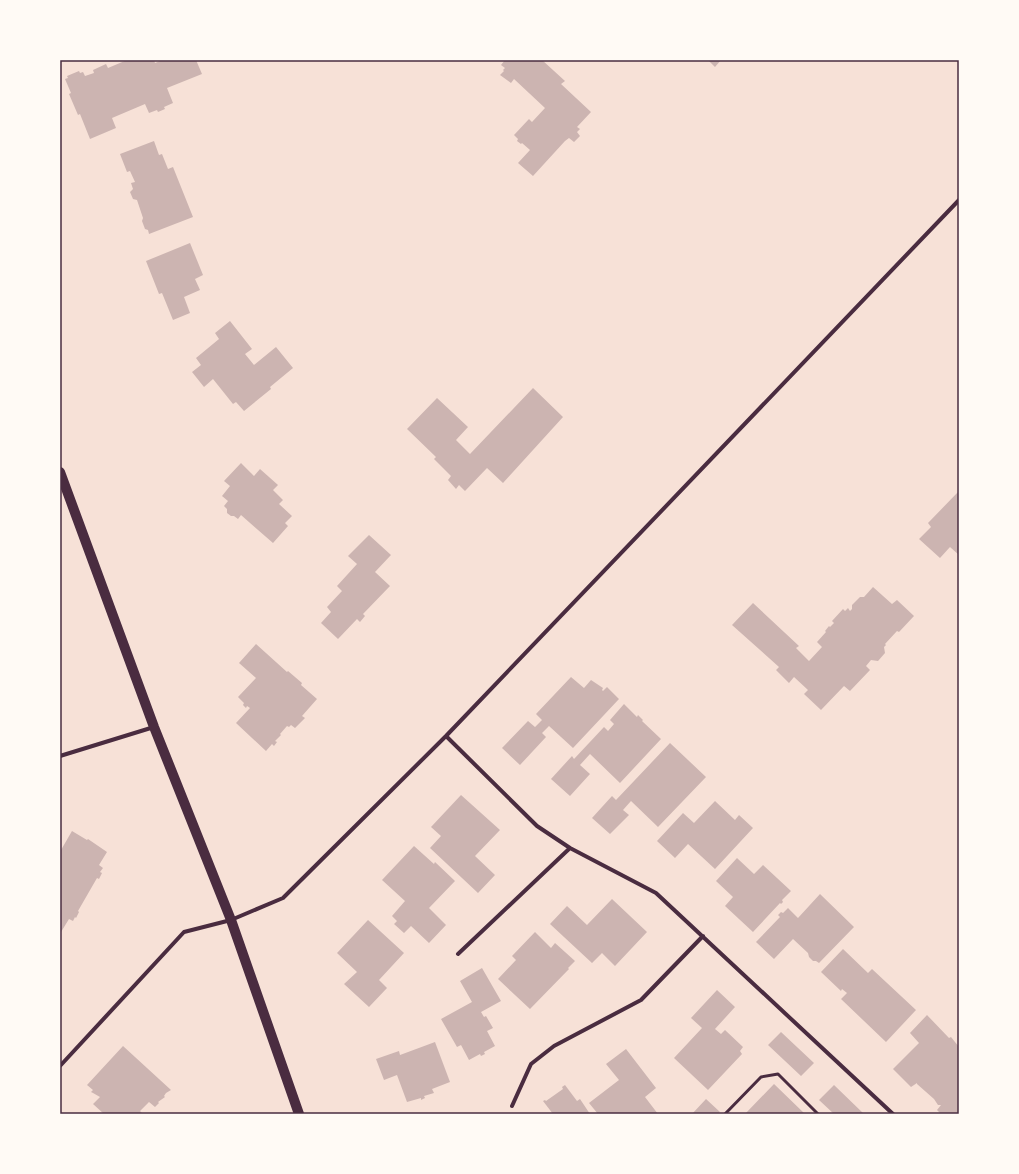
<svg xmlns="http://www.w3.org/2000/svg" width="1019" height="1174" font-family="Signika,sans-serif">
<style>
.building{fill:#ccb4b1}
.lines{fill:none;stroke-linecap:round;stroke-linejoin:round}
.service{stroke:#4a2c40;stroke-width:3}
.minor{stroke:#4a2c40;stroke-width:4}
.primary{stroke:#4a2c40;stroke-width:10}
.neatline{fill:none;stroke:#4a2c40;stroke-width:1.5}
</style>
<rect width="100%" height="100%" fill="#f7e1d7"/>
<!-- building -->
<path class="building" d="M127,60H154L155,63L163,60H196L202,74L167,88L173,103L164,107L165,109L158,112L157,110L149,113L145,104L112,118L116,128L90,139L80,114L78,115L69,94L71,93L65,79L68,78L67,76L79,71L80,73L83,72L85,76L94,73L93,70L106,64L108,68Z
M505,60H542L565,81L561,84L591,112L577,127L580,129L577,132L580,136L574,142L569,138L565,141L533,176L518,163L530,150L522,143L521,144L517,141L518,139L514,135L529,119L532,122L545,108L514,79L511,83L500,75L504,71L503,70L505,68L501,65Z
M708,60H721L715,67Z
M154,141L159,155L162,154L168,169L173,167L193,217L149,234L148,230L145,229L142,221L143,218L137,200L133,199L130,192L133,189L131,183L135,182L130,171L127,172L120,154Z
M190,243L203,275L195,279L200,290L184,297L190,313L173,320L162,293L159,294L146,261Z
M230,321L252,349L245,354L254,365L276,347L293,368L270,387L271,389L244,411L236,402L233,404L213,379L204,387L192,372L201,365L196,358L219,339L215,333Z
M533,388L563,417L503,483L487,468L465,491L459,485L456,489L448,480L451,476L434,459L436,457L407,429L437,398L468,427L456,440L470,454Z
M241,463L254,476L260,469L278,485L273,490L283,500L279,504L292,516L285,523L288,526L273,543L241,515L238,519L234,516H231L227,513V509L224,506L228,501L222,496L230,486L224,481Z
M959,491V555L950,547L940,558L919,539L931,527L928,523Z
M369,535L391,555L375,572L390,586L363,614L365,616L360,622L357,619L338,639L321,623L331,612L327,607L342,591L337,586L357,564L348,556Z
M873,587L892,604L897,600L914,616L899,632L897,631L885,644L886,645L884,647L885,653L878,661L871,660L866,666L870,670L850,691L844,686L821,710L804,694L808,690L794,677L789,683L776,670L779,667L732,625L753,603L799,646L796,648L809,661L822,647L817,642L826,632L825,631L829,626L830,627L834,623L832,621L843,609L845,611L848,608L850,611L852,609V605L860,597H864Z
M256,644L287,672L288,671L302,683L301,685L317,699L302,716L305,718L295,728L291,725L289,727L287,726L280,734L281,735L275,741L277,742L274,746L272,744L266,751L236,723L250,708L247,706L246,708L243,705L244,703L238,697L256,678L239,663Z
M571,677L584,688L591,680L603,688L602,690L603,691L607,687L619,699L573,748L549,726L542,733L546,737L520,765L502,748L528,721L535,727L542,720L536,714Z
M624,704L637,717L638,715L643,720L642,721L661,739L620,783L590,754L580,765L590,774L570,796L551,779L572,756L574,759L604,727L608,731L614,724L610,720Z
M670,743L706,777L658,827L631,801L623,810L629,815L610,834L592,818L612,796L616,800Z
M461,795L500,830L475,856L495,875L478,893L430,848L441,836L431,827Z
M715,801L735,820L739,815L753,828L715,869L688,844L675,858L657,841L683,813L694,823Z
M72,831L87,840L88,839L107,852L99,865L103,868L100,872L102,873L99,879L97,878L78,911L79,912L76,918L75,917L73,921L69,919L61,932L60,931V850H61Z
M414,846L434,864L435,862L455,881L429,908L446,925L429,943L411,926L404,933L394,924L397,921L392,916L405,901L382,880Z
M737,858L754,874L763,865L791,891L782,900L783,902L781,904L780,903L753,932L725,906L733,897L716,881Z
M820,894L854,927L819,963L816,961H813L809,957L808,953L793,939L774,959L756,942L780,917L778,915L781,912L783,913L788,908L798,918Z
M612,899L647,932L615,966L602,953L592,963L550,924L567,906L587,925Z
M368,920L404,953L379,980L387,988L369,1007L344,984L357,972L337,953Z
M535,932L551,948L555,943L575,961L568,968L569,969L530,1009L498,979L516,960L512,956Z
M843,949L868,973L872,969L916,1010L886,1042L841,999L847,993L842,989L841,991L821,972Z
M482,968L501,1001L481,1012L484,1017L486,1016L493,1028L487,1031L495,1046L484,1052L485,1054L481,1056L480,1054L469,1060L461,1045L457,1047L441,1019L472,1002L460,981Z
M717,990L735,1007L715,1029L721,1034L725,1030L743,1047L740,1051L742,1054L708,1090L674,1058L702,1028L691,1018Z
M927,1015L949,1038L951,1037L959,1047V1112L957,1114H941L937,1110L941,1105H938L934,1099L917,1084V1083L911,1087L893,1069L919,1043L910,1033Z
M781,1032L814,1063L801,1076L768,1045Z
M435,1042L450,1082L432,1089L434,1093L424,1096L425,1098L421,1100V1098L407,1102L397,1075L384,1080L376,1059L399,1051L400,1055Z
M123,1046L171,1090L166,1093L164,1096L165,1097L158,1102L159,1103L155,1107L149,1102L140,1111L143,1114H104L93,1104L100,1097L93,1093L91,1092L93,1090L87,1085Z
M626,1049L656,1088L645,1097L658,1114H598L589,1103L619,1080L606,1064Z
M774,1084L805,1114H745Z
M565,1085L577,1101L580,1099L590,1114H553L543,1101L545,1100L546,1101L563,1089L562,1087Z
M834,1085L864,1114H834L819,1100Z
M706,1099L720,1112L718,1114H692Z"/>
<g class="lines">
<!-- service -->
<path class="service" d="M725,1114L761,1077L778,1074L818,1114"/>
<!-- minor -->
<path class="minor" d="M446,736L537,826L570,848L656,893L893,1114
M60,756L154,727
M458,954L570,848
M60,1066L184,932L231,920L283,898L446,736L959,200
M512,1106L531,1064L554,1046L641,1000L703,936"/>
<!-- primary -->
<path class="primary" d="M60,472L154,727L231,920L299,1114"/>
</g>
<!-- border -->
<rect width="1019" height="1174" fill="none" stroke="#fffaf5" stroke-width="122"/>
<rect x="61" y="61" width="897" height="1052" class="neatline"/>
</svg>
